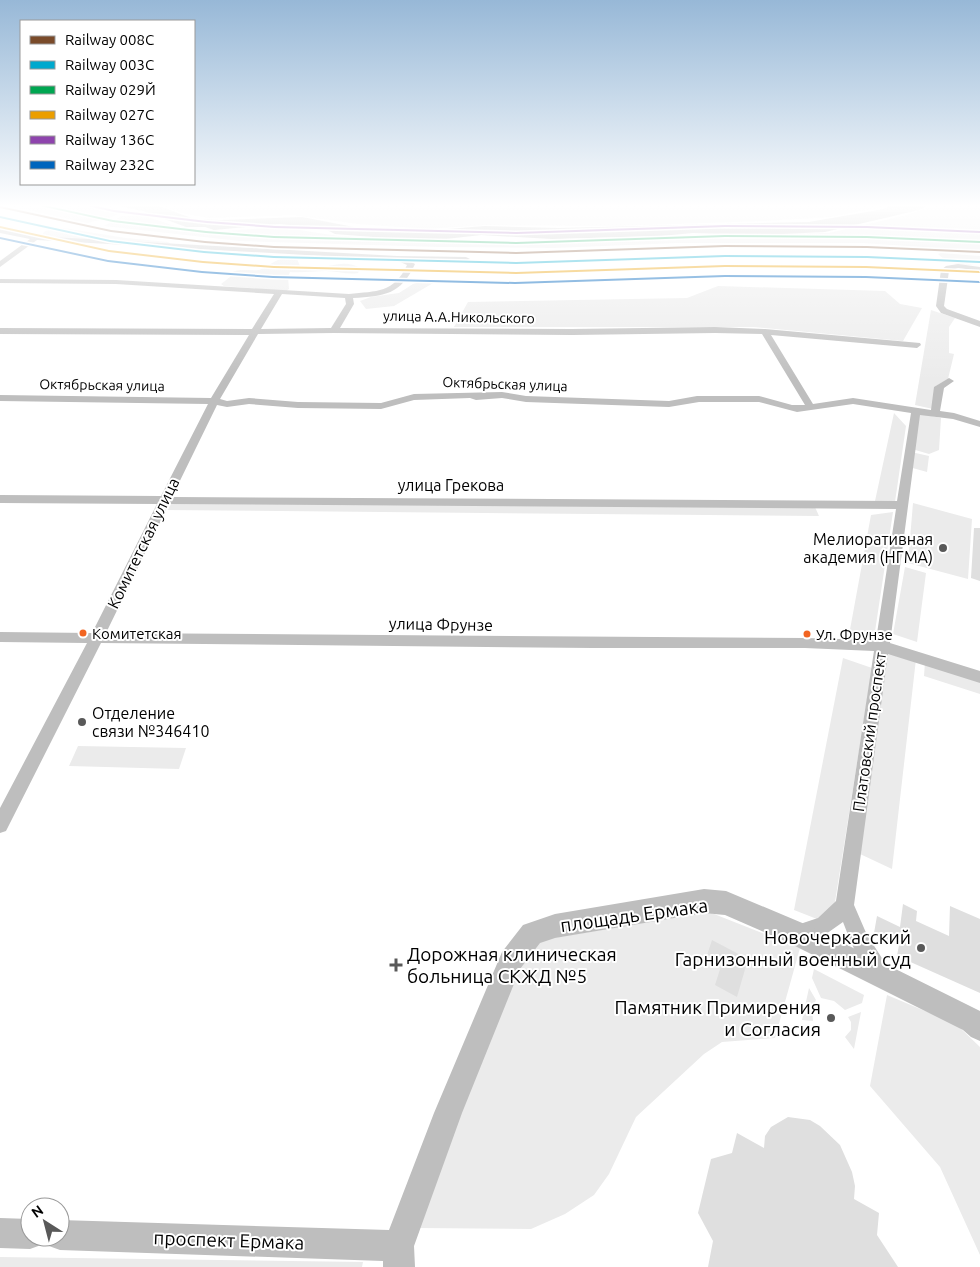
<svg xmlns="http://www.w3.org/2000/svg" width="980" height="1267" font-family="Ubuntu,sans-serif">
<style>
.green{fill:#ebebeb}
.water{fill:#bebebe}
.building{fill:#dfdfdf}
.lines{fill:none;stroke-linecap:round;stroke-linejoin:round}
.minor{fill:#bebebe;fill-rule:evenodd}
.major{fill:#bebebe;fill-rule:evenodd}
.rail-1-casing{stroke:#fff;stroke-width:3}
.rail-2-casing{stroke:#fff;stroke-width:3}
.rail-3-casing{stroke:#fff;stroke-width:3}
.rail-4-casing{stroke:#fff;stroke-width:3}
.rail-5-casing{stroke:#fff;stroke-width:3}
.rail-6-casing{stroke:#fff;stroke-width:3}
.rail-1{fill:#7a4b2a;fill-rule:evenodd}
.rail-2{fill:#00a9ce;fill-rule:evenodd}
.rail-3{fill:#00a651;fill-rule:evenodd}
.rail-4{fill:#eb9e00;fill-rule:evenodd}
.rail-5{fill:#8e44ad;fill-rule:evenodd}
.rail-6{fill:#0065bd;fill-rule:evenodd}
.poi-dot{fill:#595959;stroke:#fff;stroke-width:2}
.bus-dot{fill:#f26522;stroke:#fff;stroke-width:2}
.labels{text-anchor:middle;stroke-width:4;stroke-linejoin:round;paint-order:stroke}
.far-street-label{font-size:14px;fill:#000;stroke:#fff}
.bus-label{font-size:15px;fill:#000;stroke:#fff;text-anchor:start}
.street-label{font-size:16px;fill:#000;stroke:#fff}
.poi-label{font-size:16px;fill:#000;stroke:#fff;text-anchor:end}
.near-street-label{font-size:19px;fill:#000;stroke:#fff}
.near-poi-label{font-size:19px;fill:#000;stroke:#fff;text-anchor:end}
</style>
<rect width="100%" height="100%" fill="#fff"/>
<!-- green -->
<path class="green" d="M0,204H107L119,207L118,210L121,212L112,217L87,223Z
M159,204H885L881,207L830,217L765,221L613,226L485,225L428,229L358,224L293,215L209,218L181,213Z
M938,204H980V251L863,243H677L554,248L439,247L240,241L104,226L122,216L143,215L180,228L201,229L213,232L280,227L338,236L462,243L829,233L907,215Z
M63,228L126,238L168,242L171,244L41,236L45,231Z
M941,253L980,256V262C967,267 949,265 938,254Z
M281,259H297L300,266C320,274 341,256 360,268L358,273C348,275 337,271 326,271C314,271 302,273 290,272L288,277L289,289L286,291L224,286L221,284L230,277V273C240,268 248,271 259,270C267,268 273,261 281,259Z
M432,279H440L394,306L366,309L360,301L371,297L399,293L413,284Z
M718,286L885,291L900,304L922,308L903,341L754,327H454L468,302L687,298Z
M931,310L955,318L949,327V353L954,354L948,379L936,386L933,409L915,405Z
M894,413L906,426L895,502L875,501Z
M917,413L941,418L939,450L929,454L912,449Z
M911,452L929,456L927,472L909,467Z
M174,502L815,507L819,516L163,510L167,505Z
M913,503L972,519L968,579L908,563Z
M893,512L874,638L849,635L871,515Z
M905,567L926,573L917,642L893,634Z
M885,650L916,659L892,869L860,854Z
M843,658L872,668L835,902L827,913L817,919L794,910Z
M925,662L980,679V694L924,676Z
M78,746L186,748L179,769L69,766Z
M709,912L800,948L775,1038L722,1042L704,1054L636,1117L609,1174L594,1195L565,1214L531,1229L417,1228L518,961L541,940Z
M814,969L864,995L862,1003L845,1010L834,1001L821,998L812,978Z
M809,988L816,1000L812,1009L813,1021L802,1020Z
M887,995L956,1024L980,1047V1255L940,1167L870,1086Z
M861,1012L854,1049L845,1037L851,1030V1022L848,1017Z
M0,1257L363,1262L362,1267H0Z"/>
<!-- water -->
<path class="water" d="M108,204H154L194,219L221,220L302,217L354,227L423,231L485,226L558,228L809,222L884,209L893,204H931L919,210L825,232L762,235L693,233L661,236L552,239L481,235L446,239H398L335,234L325,229L279,224L214,230L205,227H186L143,211Z"/>
<!-- building -->
<path class="building" d="M974,528H980V581L971,578Z
M903,904L917,911L916,921L949,936L950,906L980,919V993L897,956L899,945L874,933L877,916L900,927Z
M712,940L748,959L737,997L715,985L722,963L707,955Z
M788,1117L810,1120L820,1126L840,1145L852,1172L855,1186L854,1199L879,1213L877,1235L898,1267H708L713,1241L698,1213L711,1159L732,1153L737,1133L764,1148L765,1136L771,1127Z"/>
<g class="lines">
<!-- minor -->
<path class="minor" d="M0,229L19,231L36,236L397,256L466,257L470,259L466,261L408,260L415,264C401,295 384,296 353,298L354,304L340,328L572,329L715,327L765,329L920,343L921,345L917,348L771,335L813,404L853,398L931,410L934,387L949,378L954,381L944,388L940,411L954,413L980,421V427L953,419L920,415L890,643L980,671V683L888,654L854,905L867,935L889,969L886,976L879,979C861,971 850,940 843,922L826,934L798,943L791,941L789,934L791,927L818,918L836,901L874,651L805,648H593L101,643L6,831L0,833V808L87,643L0,642V632L92,633L157,504L0,503V495L161,496L208,404L0,401V395L211,398L249,335L0,334V328L252,329L274,294L116,284L0,283V279L116,280L349,294C377,291 394,293 407,265L396,260L37,240L0,267V261L30,239L0,233ZM282,294L345,298L346,304L331,328L261,329ZM334,333L572,335L715,333L762,334L805,405H792L759,396H697L669,401L526,396L502,392L414,394L381,403L298,402L249,398L227,401L220,399L258,334ZM470,398L476,400L502,398L526,402L669,407L699,402H759L797,412L853,404L911,413L897,501L172,497L217,405L227,407L249,404L298,408L381,409L414,400ZM169,504L896,509L876,640L805,638L106,633Z
M958,264L980,267V271L958,268L949,271L944,306L947,309L980,321V327L941,313L936,306L941,270L946,266Z"/>
<!-- major -->
<path class="major" d="M704,889L726,891L807,925L980,1011V1041L971,1037L963,1030L789,943L725,915L704,913L555,938L540,943L520,969L462,1113L414,1246L415,1267H383V1261L60,1250L49,1246L45,1237H60V1220L389,1230L434,1113L502,952L523,925L555,914Z
M0,1218L30,1219V1237H44L41,1245L30,1249L0,1248Z"/>
<!-- rail-1 casing -->
<g class="rail-1-casing">
<path id="rail-1" d="M0,206L111,230L205,241L274,246L516,252L725,245L867,246L980,251V253L867,248L725,247L516,254L274,248L205,243L111,232L0,208Z"/>
</g>
<!-- rail-2 casing -->
<g class="rail-2-casing">
<path id="rail-2" d="M0,216L110,240L204,251L274,256L516,262L725,255L867,256L980,261V263L867,258L725,257L516,264L274,258L204,253L110,242L0,218Z"/>
</g>
<!-- rail-3 casing -->
<g class="rail-3-casing">
<path id="rail-3" d="M31,204H39L113,220L206,231L274,236L516,242L725,235L867,236L980,241V243L867,238L725,237L516,244L274,238L206,233L113,222Z"/>
</g>
<!-- rail-4 casing -->
<g class="rail-4-casing">
<path id="rail-4" d="M0,226L109,250L203,261L274,266L516,272L725,265L866,266L979,271L980,273L866,268L725,267L516,274L274,268L203,263L109,252L0,228Z"/>
</g>
<!-- rail-5 casing -->
<g class="rail-5-casing">
<path id="rail-5" d="M79,204H87L114,210L207,221L275,226L516,232L725,225L867,226L980,231V233L867,228L725,227L516,234L275,228L207,223L114,212Z"/>
</g>
<!-- rail-6 casing -->
<g class="rail-6-casing">
<path id="rail-6" d="M0,237L108,260L202,271L273,276L515,282L725,275L866,276L979,281L980,283L866,278L725,277L515,284L273,278L202,273L108,262L0,239Z"/>
</g>
<!-- rail-1 -->
<use href="#rail-1" class="rail-1"/>
<!-- rail-2 -->
<use href="#rail-2" class="rail-2"/>
<!-- rail-3 -->
<use href="#rail-3" class="rail-3"/>
<!-- rail-4 -->
<use href="#rail-4" class="rail-4"/>
<!-- rail-5 -->
<use href="#rail-5" class="rail-5"/>
<!-- rail-6 -->
<use href="#rail-6" class="rail-6"/>
</g>
<!-- sky -->
<linearGradient id="sky" x2="0" y2="1"><stop stop-color="#97b8d7"/><stop offset="0.54" stop-color="#fff"/><stop offset="1" stop-color="#fff" stop-opacity="0"/></linearGradient>
<rect width="980" height="381" fill="url(#sky)"/>
<!-- markers -->
<g class="poi-dot">
<circle cx="943" cy="548" r="5"/>
<circle cx="82" cy="722" r="5"/>
<circle cx="921" cy="948" r="5"/>
<path d="M393.5 957.5h5v5h5v5h-5v5h-5v-5h-5v-5h5z"/>
<circle cx="831" cy="1018" r="5"/>
</g>
<g class="bus-dot">
<circle cx="83" cy="633" r="4.5"/>
<circle cx="807" cy="634" r="4.5"/>
</g>
<g class="labels">
<!-- far-street labels -->
<g class="far-street-label">
<text transform="translate(459 317) rotate(1)" y="5">улица А.А.Никольского</text>
<text transform="translate(505 384) rotate(2)" y="5">Октябрьская улица</text>
<text transform="translate(102 385) rotate(1)" y="5">Октябрьская улица</text>
</g>
<!-- bus labels -->
<g class="bus-label">
<text x="92" y="639">Комитетская</text>
<text x="816" y="640">Ул. Фрунзе</text>
</g>
<!-- street labels -->
<g class="street-label">
<text x="451" y="491">улица Грекова</text>
<text transform="translate(143 543) rotate(-64)" y="6">Комитетская улица</text>
<text transform="translate(441 624) rotate(1)" y="6">улица Фрунзе</text>
<text transform="translate(869 732) rotate(-82)" y="6">Платовский проспект</text>
</g>
<!-- poi labels -->
<g class="poi-label">
<text x="933" y="545">Мелиоративная<tspan x="933" dy="18">академия (НГМА)</tspan></text>
<text x="92" y="719" text-anchor="start">Отделение<tspan x="92" dy="18">связи №346410</tspan></text>
</g>
<!-- near-street labels -->
<g class="near-street-label">
<text transform="translate(634 915) rotate(-8)" y="7">площадь Ермака</text>
<text transform="translate(229 1240) rotate(2)" y="7">проспект Ермака</text>
</g>
<!-- near-poi labels -->
<g class="near-poi-label">
<text x="911" y="944">Новочеркасский<tspan x="911" dy="22">Гарнизонный военный суд</tspan></text>
<text x="407" y="961" text-anchor="start">Дорожная клиническая<tspan x="407" dy="22">больница СКЖД №5</tspan></text>
<text x="821" y="1014">Памятник Примирения<tspan x="821" dy="22">и Cогласия</tspan></text>
</g>
</g>
<!-- legend -->
<rect x="20" y="20" width="175" height="165" fill="#ffffff" stroke="#999999"/>
<rect x="30" y="36" width="25" height="8" fill="#7a4b2a" stroke="#999999"/>
<text x="65" y="45" font-size="15" fill="#000000">Railway 008С</text>
<rect x="30" y="61" width="25" height="8" fill="#00a9ce" stroke="#999999"/>
<text x="65" y="70" font-size="15" fill="#000000">Railway 003С</text>
<rect x="30" y="86" width="25" height="8" fill="#00a651" stroke="#999999"/>
<text x="65" y="95" font-size="15" fill="#000000">Railway 029Й</text>
<rect x="30" y="111" width="25" height="8" fill="#eb9e00" stroke="#999999"/>
<text x="65" y="120" font-size="15" fill="#000000">Railway 027С</text>
<rect x="30" y="136" width="25" height="8" fill="#8e44ad" stroke="#999999"/>
<text x="65" y="145" font-size="15" fill="#000000">Railway 136С</text>
<rect x="30" y="161" width="25" height="8" fill="#0065bd" stroke="#999999"/>
<text x="65" y="170" font-size="15" fill="#000000">Railway 232C</text>
<!-- north arrow -->
<g transform="translate(45 1222) rotate(324)"><circle r="24" fill="#ffffff" stroke="#999999"/>
<path d="M0-4L9 19L0 12L-9 19Z" fill="#595959"/>
<text y="-8" font-size="14" font-weight="bold" text-anchor="middle" fill="#000000">N</text>
</g>
</svg>
